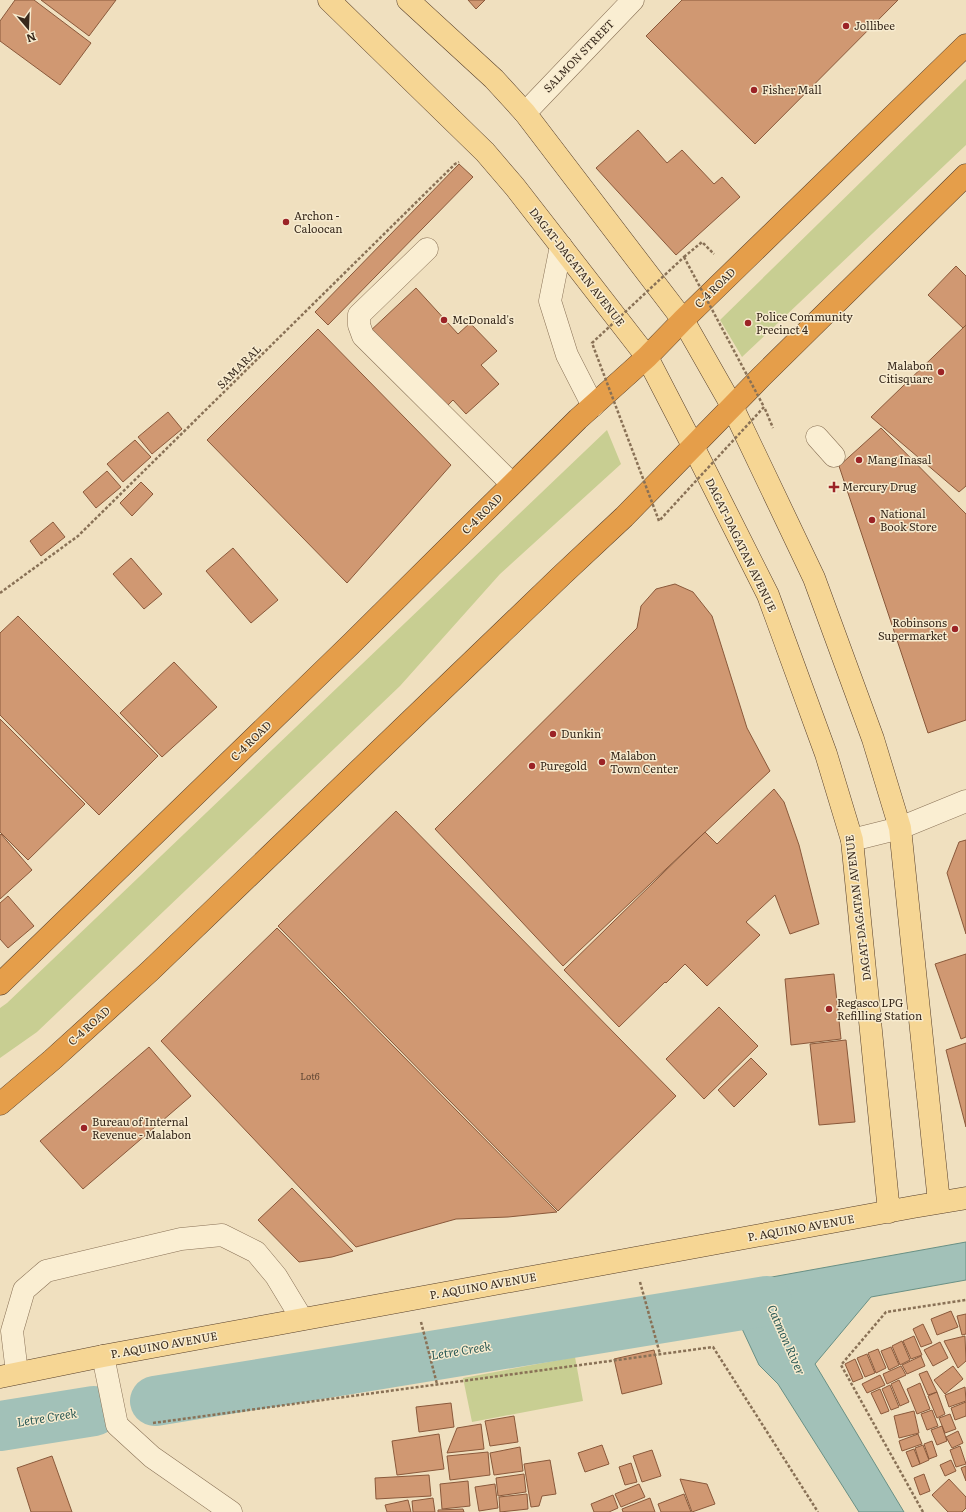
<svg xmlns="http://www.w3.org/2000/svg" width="966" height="1512" font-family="Literata,serif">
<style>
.green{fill:#c8ce92}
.water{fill:#a2c1b8;stroke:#699085}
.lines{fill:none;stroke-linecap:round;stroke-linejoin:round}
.river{stroke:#a2c1b8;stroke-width:50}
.building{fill:#d09872;stroke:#8a593b}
.minor-casing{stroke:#897156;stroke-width:23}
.major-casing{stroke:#573f2b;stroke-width:23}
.highway-casing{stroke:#573f2b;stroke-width:23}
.path{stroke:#897156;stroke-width:2.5;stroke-dasharray:3 2;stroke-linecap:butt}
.minor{stroke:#faeed2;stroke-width:22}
.major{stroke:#f6d694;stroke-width:22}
.highway{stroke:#e59e4a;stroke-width:22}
.path-bridge{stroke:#897156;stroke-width:2.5;stroke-dasharray:3 2;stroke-linecap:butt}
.poi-dot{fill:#9b2326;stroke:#f7ebcf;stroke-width:1.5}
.labels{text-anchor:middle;stroke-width:3;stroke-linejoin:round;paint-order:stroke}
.number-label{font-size:9px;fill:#5e4532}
.poi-label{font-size:11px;fill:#38291c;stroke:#f7ebcf;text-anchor:start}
.street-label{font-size:11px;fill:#38291c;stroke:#f7ebcf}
.water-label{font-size:12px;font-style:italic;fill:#2a5955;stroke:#f7ebcf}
</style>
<rect width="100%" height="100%" fill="#f0e0bf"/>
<!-- green -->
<path class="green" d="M966,79V145L742,357L720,320Z
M607,430L621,464L500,574L400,686L37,1032L0,1058V1008L7,1003Z
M575,1357L583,1401L472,1422L463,1378Z"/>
<!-- water -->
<path class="water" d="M966,1242V1280L871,1297L815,1364L904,1512H859L778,1384L759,1365L722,1286Z"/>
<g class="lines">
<!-- river -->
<path class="river" d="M155,1401L767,1301
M0,1426L94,1411"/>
</g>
<!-- building -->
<path class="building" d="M15,0H34L91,43L60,85L0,41V21Z
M41,0H116L89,36Z
M468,0H485L476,9Z
M682,0H898L755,144L646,36Z
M638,130L667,163L682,150L714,184L722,177L740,197L676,255L596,168Z
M459,164L473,177L328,325L315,312Z
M956,266L966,276V325L963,328L928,295Z
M416,288L458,334L470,323L497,351L481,365L499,384L466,414L453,400L441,412L368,333Z
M966,325V486L959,492L871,417Z
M318,329L451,465L347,583L207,440Z
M168,412L182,429L152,454L138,437Z
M881,428L966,514V720L928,733L839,466Z
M135,440L151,457L123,482L107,464Z
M107,471L121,487L96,508L83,492Z
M141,482L153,494L132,516L120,503Z
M53,522L65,537L41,556L30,541Z
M233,548L278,600L251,623L206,571Z
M131,558L162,594L144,609L113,574Z
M675,584L693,592L712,616L747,728L770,771L563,966L435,829L637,628L641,606L656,589Z
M18,616L158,756L99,815L0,715V633Z
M174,662L217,707L162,757L120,713Z
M0,719L85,804L28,860L0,832Z
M774,789L784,802L799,845L819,924L790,934L775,895L746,922L760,935L707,986L685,964L666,983L665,982L619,1027L564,970L705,832L717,844Z
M396,811L676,1096L558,1211L278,926Z
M1,834L32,870L0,899V835Z
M966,840V934L947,873L959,842Z
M8,896L34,926L8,948L0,939V903Z
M277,928L460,1114L557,1212L508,1217L456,1219L356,1247L161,1041Z
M966,954V1037L961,1039L935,964Z
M834,974L841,1039L791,1045L785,979Z
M719,1007L758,1046L704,1099L666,1059Z
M846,1040L855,1122L819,1125L810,1044Z
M966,1043V1127L946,1050Z
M149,1047L191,1096L83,1189L40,1141Z
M751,1058L767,1074L734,1107L718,1090Z
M292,1188L353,1251L332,1257L299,1262L258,1220Z
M951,1311L958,1327L937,1335L931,1319Z
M966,1314V1334L962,1335L957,1316Z
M923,1324L932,1343L921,1347L913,1329Z
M914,1336L922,1355L911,1359L903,1341Z
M965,1336L966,1361L958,1368L944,1341Z
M902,1341L910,1360L900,1365L892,1346Z
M940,1342L948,1358L933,1366L924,1350Z
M891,1347L899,1365L889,1370L881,1351Z
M878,1349L886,1368L876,1373L868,1353Z
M654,1350L662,1384L622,1394L614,1359Z
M867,1354L875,1373L865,1377L857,1358Z
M921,1356L925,1366L907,1374L902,1365Z
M855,1359L863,1378L853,1382L845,1364Z
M901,1366L906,1375L887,1384L883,1374Z
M953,1366L963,1379L945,1394L934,1380Z
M927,1371L937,1392L928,1395L919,1374Z
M880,1375L885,1385L867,1393L862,1384Z
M899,1380L909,1402L900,1406L891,1384Z
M920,1383L930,1409L917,1414L907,1389Z
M890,1385L899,1407L891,1410L882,1389Z
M965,1387L966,1401L949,1407L945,1395Z
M880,1389L889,1411L881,1414L871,1393Z
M937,1392L945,1414L937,1418L928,1396Z
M966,1402V1416L955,1420L951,1408Z
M451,1403L454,1427L419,1432L416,1407Z
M932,1410L938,1426L927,1430L921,1414Z
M914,1411L919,1433L899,1438L894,1416Z
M950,1414L956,1429L945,1433L939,1418Z
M514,1416L518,1442L490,1446L485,1421Z
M481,1424L484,1449L447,1453L457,1428Z
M942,1426L947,1441L937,1445L931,1430Z
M958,1431L963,1443L952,1448L946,1437Z
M439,1434L444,1469L397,1475L392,1441Z
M918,1434L922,1444L902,1451L899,1441Z
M932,1441L937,1456L929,1459L924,1444Z
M602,1445L609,1464L585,1472L578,1453Z
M923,1445L929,1460L920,1464L915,1448Z
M960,1446L966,1464L956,1467L950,1450Z
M520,1447L523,1471L494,1475L490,1453Z
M914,1449L920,1464L912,1467L906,1452Z
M652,1450L661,1476L642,1482L633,1456Z
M488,1452L490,1475L450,1480L447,1456Z
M52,1456L72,1512H31L17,1468Z
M550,1460L556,1494L542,1496L539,1506L531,1507L524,1464Z
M951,1460L956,1471L945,1476L940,1465Z
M631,1463L637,1482L625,1485L619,1467Z
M966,1466V1481L961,1468Z
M524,1474L526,1492L498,1496L496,1478Z
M924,1474L930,1491L920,1495L914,1478Z
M429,1475L431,1496L376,1499L375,1478Z
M680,1479L707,1484L715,1504L692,1512Z
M949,1479L966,1497V1508L962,1512H948L932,1495Z
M468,1481L470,1506L442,1509L440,1484Z
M495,1484L498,1508L479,1511L475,1487Z
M639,1484L645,1497L621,1507L615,1494Z
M527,1494L528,1509L500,1512L499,1497Z
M684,1494L691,1512H661L658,1504Z
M613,1495L618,1508L609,1512H594L591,1504Z
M433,1498L435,1512H413L412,1501Z
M650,1498L655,1512H623L622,1509Z
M408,1500L411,1512H387L385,1505Z
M463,1509L464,1512H438V1510Z"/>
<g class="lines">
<!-- minor casing -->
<g class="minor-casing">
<path id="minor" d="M525,113L633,0
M561,246L550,301L567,355L593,406
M427,249L359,315V325L363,336L512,484
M817,437L834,456
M852,840L900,828L966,801
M103,1356L117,1425L152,1457L231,1512
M17,1373L12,1331L24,1290L46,1271L181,1239L222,1235L256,1252L276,1276L302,1319"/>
</g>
<!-- major casing -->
<g class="major-casing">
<path id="major" d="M329,0L485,152L515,187L647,357L693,446L768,595L826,754L852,840L889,1212
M408,0L494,79L525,113L683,320L732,406L814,578L873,739L900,828L939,1202
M0,1377L103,1356L913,1207L966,1198"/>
</g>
<!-- highway casing -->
<g class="highway-casing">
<path id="highway" d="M0,984L352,643L578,419L647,357L683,320L966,45
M0,1104L52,1060L150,971L562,575L624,517L761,377L966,175"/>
</g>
<!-- path -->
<path class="path" d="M684,257L702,242L714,254
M765,409L773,428
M0,593L78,536L455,164L459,162
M640,1282L660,1354
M421,1322L437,1384
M153,1423L713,1347L818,1512
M923,1512L841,1365L886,1312L966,1300"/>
<!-- minor -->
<use href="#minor" class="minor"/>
<!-- major -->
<use href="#major" class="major"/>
<!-- highway -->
<use href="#highway" class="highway"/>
<!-- path-bridge -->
<path class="path-bridge" d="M684,257L764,407L659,521L592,343Z"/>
</g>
<!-- markers -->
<g class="poi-dot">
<circle cx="846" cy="26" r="4"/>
<circle cx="754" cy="90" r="4"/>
<circle cx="286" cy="222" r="4"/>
<circle cx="444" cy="320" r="4"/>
<circle cx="748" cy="323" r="4"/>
<circle cx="941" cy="372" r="4"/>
<circle cx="859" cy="460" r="4"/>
<path d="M832 481h4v4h4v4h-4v4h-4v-4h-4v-4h4z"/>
<circle cx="872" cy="520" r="4"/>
<circle cx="955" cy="629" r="4"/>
<circle cx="553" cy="734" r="4"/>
<circle cx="602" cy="762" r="4"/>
<circle cx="532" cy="766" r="4"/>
<circle cx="829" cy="1009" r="4"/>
<circle cx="84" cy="1128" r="4"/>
</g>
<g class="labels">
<!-- number labels -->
<g class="number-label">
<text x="310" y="1080">Lot6</text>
</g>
<!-- poi labels -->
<g class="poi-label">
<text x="854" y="30">Jollibee</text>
<text x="762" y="94">Fisher Mall</text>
<text x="294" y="220">Archon -<tspan x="294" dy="13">Caloocan</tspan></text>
<text x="756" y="321">Police Community<tspan x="756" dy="13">Precinct 4</tspan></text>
<text x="452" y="324">McDonald's</text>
<text x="933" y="370" text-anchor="end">Malabon<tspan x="933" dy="13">Citisquare</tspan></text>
<text x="867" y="464">Mang Inasal</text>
<text x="842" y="491">Mercury Drug</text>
<text x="880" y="518">National<tspan x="880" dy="13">Book Store</tspan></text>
<text x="947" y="627" text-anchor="end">Robinsons<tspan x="947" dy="13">Supermarket</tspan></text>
<text x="561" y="738">Dunkin'</text>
<text x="610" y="760">Malabon<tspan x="610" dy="13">Town Center</tspan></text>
<text x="540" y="770">Puregold</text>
<text x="837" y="1007">Regasco LPG<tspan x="837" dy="13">Refilling Station</tspan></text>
<text x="92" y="1126">Bureau of Internal<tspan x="92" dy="13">Revenue - Malabon</tspan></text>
</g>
<!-- street labels -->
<g class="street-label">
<text transform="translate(579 56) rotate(-46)" y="4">SALMON STREET</text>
<text transform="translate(577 267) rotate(52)" y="4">DAGAT-DAGATAN AVENUE</text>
<text transform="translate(715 288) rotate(-44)" y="4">C-4 ROAD</text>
<text transform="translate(239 367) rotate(-45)" y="4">SAMARAL</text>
<text transform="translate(482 514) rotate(-45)" y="4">C-4 ROAD</text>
<text transform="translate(741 545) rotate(64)" y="4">DAGAT-DAGATAN AVENUE</text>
<text transform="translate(251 741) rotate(-44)" y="4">C-4 ROAD</text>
<text transform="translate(858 908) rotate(-97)" y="4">DAGAT-DAGATAN AVENUE</text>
<text transform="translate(89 1026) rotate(-42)" y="4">C-4 ROAD</text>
<text transform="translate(801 1228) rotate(-10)" y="4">P. AQUINO AVENUE</text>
<text transform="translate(483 1286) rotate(-10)" y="4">P. AQUINO AVENUE</text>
<text transform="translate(164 1345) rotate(-10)" y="4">P. AQUINO AVENUE</text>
</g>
<!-- water labels -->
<g class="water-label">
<text transform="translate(786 1340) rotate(66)" y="4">Catmon River</text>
<text transform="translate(461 1351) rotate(-9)" y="4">Letre Creek</text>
<text transform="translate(47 1418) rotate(-9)" y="4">Letre Creek</text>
</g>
</g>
<!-- north arrow -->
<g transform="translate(28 28) rotate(161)" stroke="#f7ebcf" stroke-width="3" paint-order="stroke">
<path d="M0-3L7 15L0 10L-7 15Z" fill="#38291c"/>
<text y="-6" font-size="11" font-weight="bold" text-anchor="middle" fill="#38291c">N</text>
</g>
</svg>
